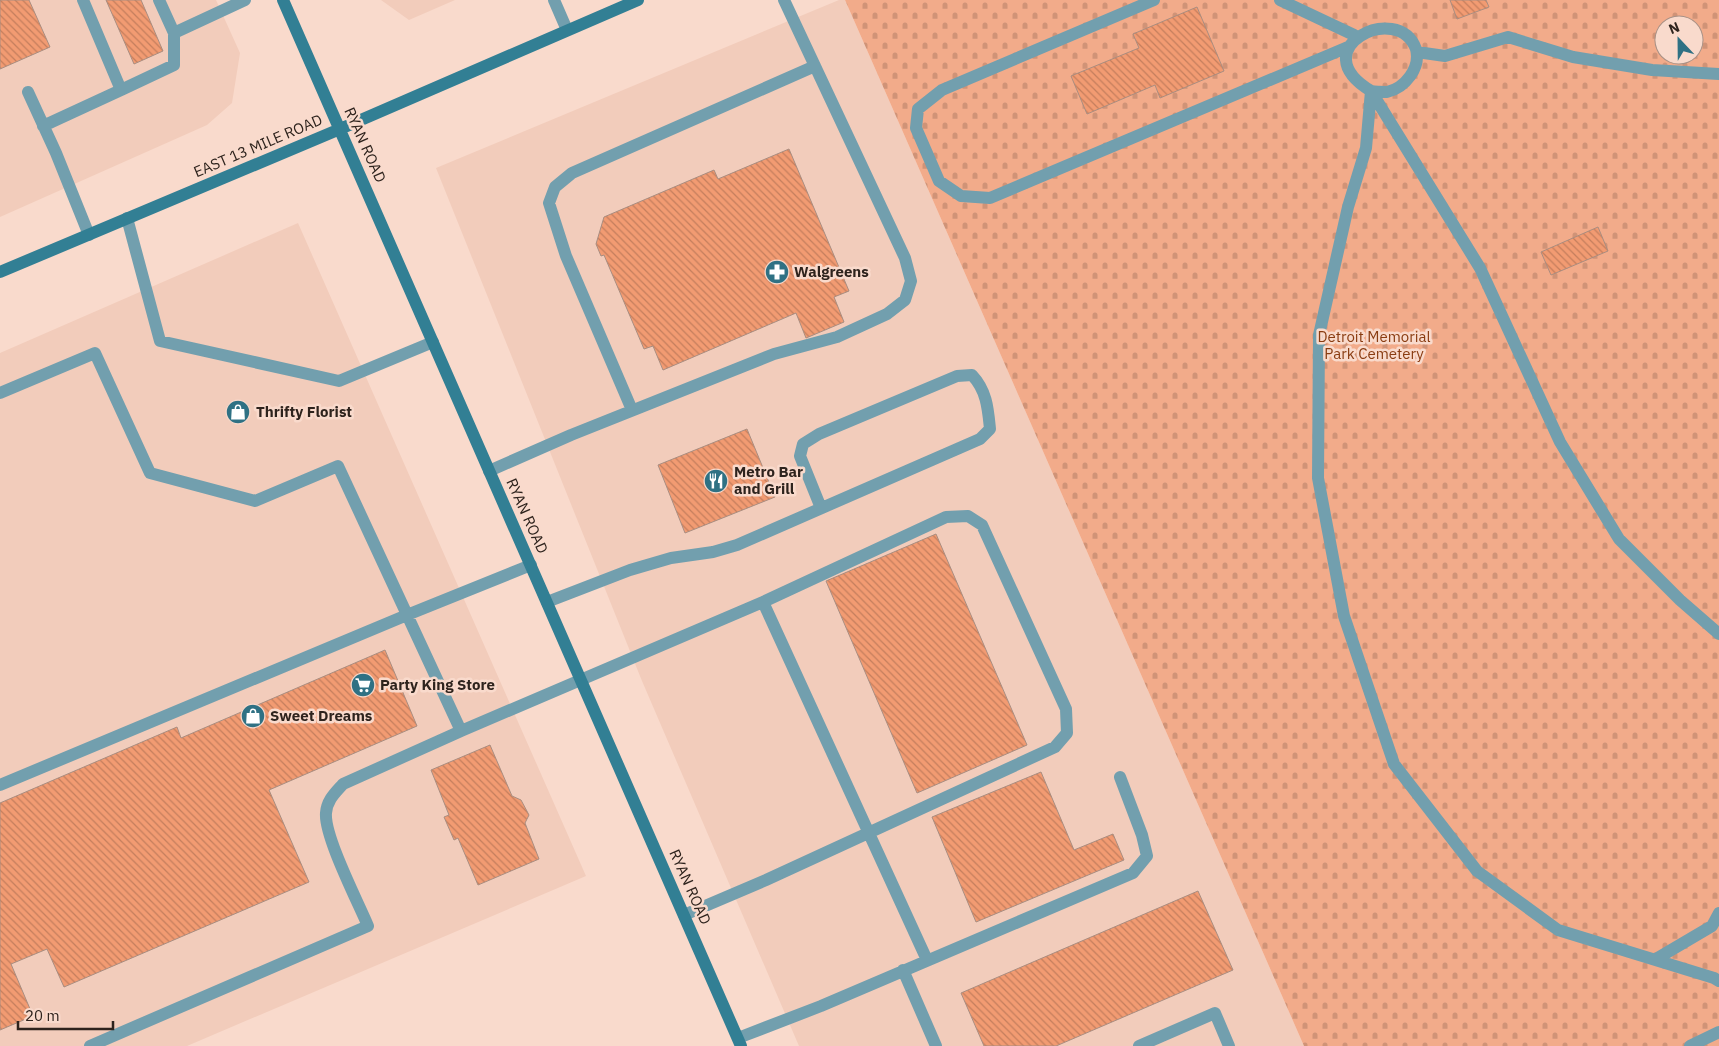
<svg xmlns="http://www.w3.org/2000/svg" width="1719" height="1046" font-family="'IBM Plex Sans',sans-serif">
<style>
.built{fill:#f2ccbb}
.cemetery{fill:url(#cemetery-stones);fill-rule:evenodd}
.building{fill:url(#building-back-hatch);stroke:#a98d80}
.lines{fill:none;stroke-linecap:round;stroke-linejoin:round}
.lane{stroke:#729fae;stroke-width:12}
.secondary{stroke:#327f94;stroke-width:12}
.labels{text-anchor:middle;stroke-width:5;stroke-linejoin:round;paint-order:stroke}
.street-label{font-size:15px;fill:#2e231d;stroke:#f9dacc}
.poi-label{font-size:15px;font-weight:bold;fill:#2e231d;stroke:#f9dacc;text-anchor:start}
.park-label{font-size:15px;fill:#8a3c11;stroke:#f9dacc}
</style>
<defs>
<pattern id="cemetery-stones" width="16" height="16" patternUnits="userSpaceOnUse" patternTransform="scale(1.25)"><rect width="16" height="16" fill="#f2ab8a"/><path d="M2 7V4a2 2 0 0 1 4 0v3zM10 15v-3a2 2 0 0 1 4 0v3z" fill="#d09377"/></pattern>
<pattern id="building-back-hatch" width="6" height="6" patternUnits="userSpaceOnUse" patternTransform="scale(1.25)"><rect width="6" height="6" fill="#f29b72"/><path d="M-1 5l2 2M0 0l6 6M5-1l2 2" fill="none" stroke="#c47e5d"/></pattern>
</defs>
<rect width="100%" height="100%" fill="#f9dacc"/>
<!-- built -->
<path class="built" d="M0,0H216L240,53L232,103L207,125L0,217Z
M381,0H455L409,20Z
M839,0H845L1304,1046H799L642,681L436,168Z
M298,223L586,876L187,1046H0V353Z"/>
<!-- cemetery -->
<path class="cemetery" d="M845,0H1719V1046H1304ZM1664,25H1694V55H1664Z"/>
<!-- building -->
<path class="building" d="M0,0H29L50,47L0,69Z
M106,0H141L163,51L134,64Z
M1450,0H1486L1489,7L1457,19Z
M1197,7L1224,71L1160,98L1155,85L1087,114L1071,76L1139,48L1133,34Z
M789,149L849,291L834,297L844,322L806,338L796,313L663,370L653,346L644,349L604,255L601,256L596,244L604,217L714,170L718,179Z
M1598,227L1608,251L1551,275L1541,252Z
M747,429L775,497L685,533L658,465Z
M936,534L1027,745L917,793L826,581Z
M385,650L417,726L269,790L309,882L64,987L47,949L11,964L33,1016L0,1030V803L177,727L181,738Z
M490,745L512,796L521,800L529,815L525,823L539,859L478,885L458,838L454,840L444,817L449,815L431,770Z
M1041,772L1074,850L1113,834L1124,860L976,922L932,817Z
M1198,891L1233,970L1056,1046H984L961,993Z"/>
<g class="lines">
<!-- lane -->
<path class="lane" d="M159,0L174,33L245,0
M554,0L567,30
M1154,0L942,90L918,109L916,128L939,181L961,196L990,198L1348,47
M1280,0L1354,35
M1417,52L1445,56L1508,37L1573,57L1652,70L1719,74
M121,90L174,65V33
M1371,91L1366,148L1348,207L1319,335L1318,478L1344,616L1394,764L1477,871L1558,930L1714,978L1719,981
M1371,91C1376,92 1382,92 1387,92C1405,88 1421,68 1416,49C1398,0 1301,49 1371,91L1480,268L1560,442L1619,539L1680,600L1719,634
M28,92L56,153L89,235
M43,126L121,90L83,0
M127,218L160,341L339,381L433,342
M0,393L95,353L150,473L255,501L338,466L461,731L763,602L946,517L968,516L982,525L1066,709L1067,733L1055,747L766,880L684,915
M632,410L566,256L549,203L555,187L572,173L815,66
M489,471L571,435L774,354L837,337L887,314L905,300L911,281L905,258L784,0
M547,602L630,570L671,558L713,552L737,545L980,439L990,429C988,409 987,391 972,375L957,376L819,434L803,444L800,456L821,508
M763,602L927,960
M0,785L407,615L531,565
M1656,959L1712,926L1719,913
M903,970L936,1046
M738,1038L821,1006L1133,873L1147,856L1142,835L1120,777
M90,1046L368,926C358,902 324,836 326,813C327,800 335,793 343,784L461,731
M1139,1046L1215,1013L1229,1046
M1690,1046L1719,1032"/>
<!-- secondary -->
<path class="secondary" d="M283,0L741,1046
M0,272L340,129L638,0"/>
</g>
<!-- icons -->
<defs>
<g id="pharmacy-disc" transform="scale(1.25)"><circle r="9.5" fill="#2f7184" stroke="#f9dacc"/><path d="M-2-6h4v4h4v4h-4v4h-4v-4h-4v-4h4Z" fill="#fff"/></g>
<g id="shop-disc" transform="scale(1.25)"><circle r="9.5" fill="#2f7184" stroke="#f9dacc"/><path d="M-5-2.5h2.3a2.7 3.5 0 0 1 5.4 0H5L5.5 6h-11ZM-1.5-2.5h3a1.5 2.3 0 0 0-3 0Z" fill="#fff"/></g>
<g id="restaurant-disc" transform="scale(1.25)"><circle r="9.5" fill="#2f7184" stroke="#f9dacc"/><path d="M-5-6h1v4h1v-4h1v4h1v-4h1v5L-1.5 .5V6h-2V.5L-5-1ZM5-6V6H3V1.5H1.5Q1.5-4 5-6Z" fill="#fff"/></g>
<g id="supermarket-disc" transform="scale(1.25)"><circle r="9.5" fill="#2f7184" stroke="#f9dacc"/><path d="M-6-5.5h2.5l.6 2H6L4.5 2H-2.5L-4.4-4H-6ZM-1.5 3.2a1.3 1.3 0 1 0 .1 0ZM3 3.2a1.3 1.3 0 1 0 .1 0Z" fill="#fff"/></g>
</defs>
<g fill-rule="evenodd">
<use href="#pharmacy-disc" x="777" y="272"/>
<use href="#shop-disc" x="238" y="412"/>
<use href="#restaurant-disc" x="716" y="481"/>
<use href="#supermarket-disc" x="363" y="685"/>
<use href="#shop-disc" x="253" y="716"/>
</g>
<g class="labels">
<!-- street labels -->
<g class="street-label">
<text transform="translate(365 145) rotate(66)" y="5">RYAN ROAD</text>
<text transform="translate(258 146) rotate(-23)" y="5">EAST 13 MILE ROAD</text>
<text transform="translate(527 516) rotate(66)" y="5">RYAN ROAD</text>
<text transform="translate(690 887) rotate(66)" y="5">RYAN ROAD</text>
</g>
<!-- poi labels -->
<g class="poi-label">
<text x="794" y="277">Walgreens</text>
<text x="256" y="417">Thrifty Florist</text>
<text x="734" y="477">Metro Bar<tspan x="734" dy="17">and Grill</tspan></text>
<text x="380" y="690">Party King Store</text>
<text x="270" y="721">Sweet Dreams</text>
</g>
<!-- park labels -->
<g class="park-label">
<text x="1374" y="342">Detroit Memorial<tspan x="1374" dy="17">Park Cemetery</tspan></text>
</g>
</g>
<!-- north arrow -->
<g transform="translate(1679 40) rotate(338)"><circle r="24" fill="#f9dacc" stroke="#a89186"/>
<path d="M0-4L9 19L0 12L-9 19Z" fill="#2f7184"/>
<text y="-8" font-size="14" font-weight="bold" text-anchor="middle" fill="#2e231d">N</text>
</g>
<!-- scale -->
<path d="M18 1021v8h95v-8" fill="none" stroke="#2e231d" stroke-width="2.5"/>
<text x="25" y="1021" font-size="15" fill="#2e231d" stroke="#f9dacc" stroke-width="4" paint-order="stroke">20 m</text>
</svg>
